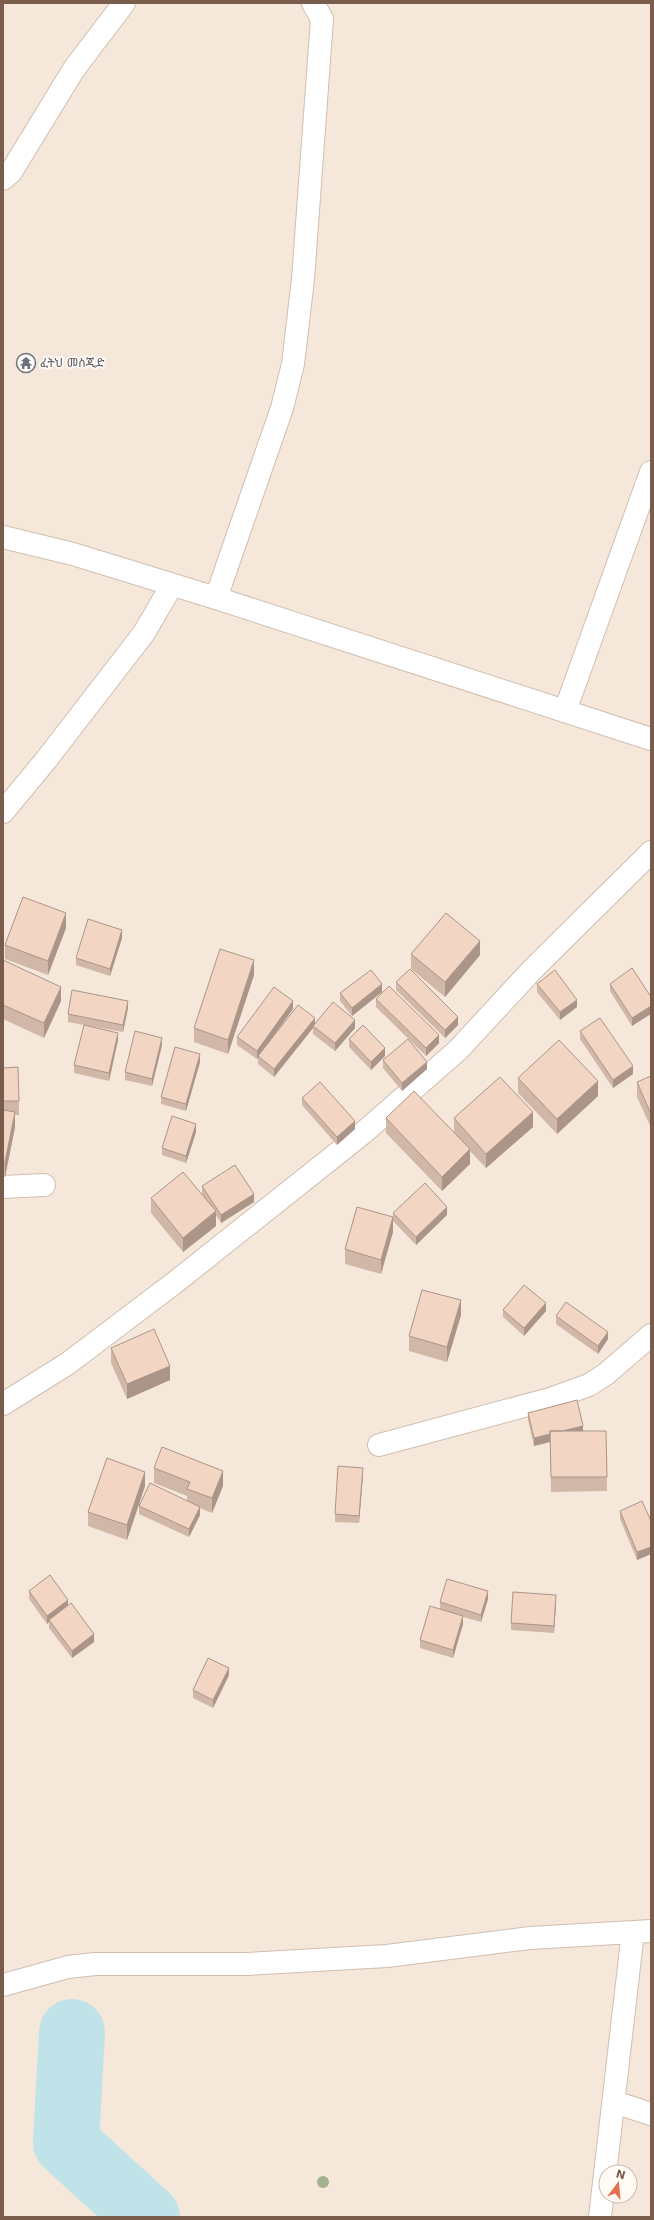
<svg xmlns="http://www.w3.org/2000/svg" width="654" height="2220" font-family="'DejaVu Sans','Noto Sans Ethiopic',sans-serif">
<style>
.residential{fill:#f5e8da;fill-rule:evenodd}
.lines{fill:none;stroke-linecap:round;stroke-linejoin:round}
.river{stroke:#bfe3e8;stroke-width:66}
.street-casing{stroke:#d1beb0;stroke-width:24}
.street{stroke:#fff;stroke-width:22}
.tree{fill:#a0b28e}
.wall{fill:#d1b7a8}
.shaded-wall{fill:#aa9588}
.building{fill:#f3d5c3;stroke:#aa9588}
.labels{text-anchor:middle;stroke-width:3.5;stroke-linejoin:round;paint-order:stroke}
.worship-label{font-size:12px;fill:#5b616d;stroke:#fffaf3;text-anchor:start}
</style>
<rect width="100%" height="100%" fill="#fdf6ec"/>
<!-- residential -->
<path class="residential" d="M3,3H651V2217H3ZM606,2172H630V2196H606Z"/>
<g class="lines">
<!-- river -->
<path class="river" d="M72,2032L66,2143L147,2217"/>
<!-- street casing -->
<g class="street-casing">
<path id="street" d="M3,179L11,172L74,69L124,3
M3,537L73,554L216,598L651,739
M216,598L282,408L293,364L303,279L322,19L313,3
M565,711L651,472
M3,812L46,760L144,633L172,585
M3,1187L44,1185
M3,1404L67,1364L173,1284L363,1133L458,1050L532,970L651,852
M379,1445L550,1399L589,1385L606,1374L651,1335
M3,1985L68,1967L95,1964H247L387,1956L530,1938L651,1931
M614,2102L651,2114
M600,2217L633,1932"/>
</g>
<!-- street -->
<use href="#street" class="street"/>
</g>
<!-- trees -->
<circle class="tree" cx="323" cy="2182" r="6"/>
<!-- wall -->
<path class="wall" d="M66,928L48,975L5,959V945Z
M122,938L110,976L76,965V958Z
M411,954L480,955L445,997L411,969Z
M3,960L61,1001L44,1038L3,1019Z
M254,975L228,1054L194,1042V1028Z
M396,982L458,1025L445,1038L396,990Z
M537,984L577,1007L560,1020L537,992Z
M610,984L651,997L632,1026L610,991Z
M382,992L352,1016L340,1001V993Z
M376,999L439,1043L426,1056L376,1007Z
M128,1008L123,1032L84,1025L118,1040L109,1081L74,1073V1065L84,1025L68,1022V1014Z
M293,1009L271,1039L315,1024L355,1028L335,1051L313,1034V1028L274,1077L258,1064V1058L257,1059L237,1045V1037Z
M580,1031L633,1074L613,1088L580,1039Z
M349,1039L385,1056L371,1070L349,1047Z
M162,1045L152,1086L125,1080V1072Z
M383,1060L427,1069L402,1091L383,1068Z
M200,1062L186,1111L161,1104V1097Z
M3,1068L19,1101V1115H15V1127L5,1177H3Z
M651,1076V1128L637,1097V1082Z
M518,1078L598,1096L557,1134L518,1093Z
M302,1098L355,1129L337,1145L302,1105Z
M386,1118L454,1132V1118L533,1127L486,1168L470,1151V1164L442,1191L386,1133Z
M196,1132L186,1163L162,1155V1148Z
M202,1186L254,1202L221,1223L216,1215V1226L183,1252L151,1213V1198L202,1194Z
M393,1213L447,1215L416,1245L393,1221V1232L381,1274L345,1264V1249L393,1217Z
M503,1310L546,1311L524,1336L503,1317Z
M461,1315L447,1362L409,1351V1336Z
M556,1316L608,1339L598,1354L556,1324Z
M111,1348L170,1380L127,1399L111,1363Z
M528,1413L583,1431H606L607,1491L551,1492L550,1442L534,1446L528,1420Z
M154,1468L223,1486L212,1513L200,1508V1515L189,1537L139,1514V1506L187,1501V1496L154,1483Z
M363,1475L359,1523L335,1522V1514Z
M145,1486L127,1540L88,1526V1512Z
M620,1511L651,1521V1554L637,1560L620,1519Z
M29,1591L68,1605L94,1642L72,1658L49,1628V1622L47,1624L29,1599Z
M488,1599L481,1622L463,1617V1624L453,1658L420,1648V1640L440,1609V1602Z
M556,1603L554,1633L511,1630V1623Z
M229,1675L213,1708L193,1698V1690Z"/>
<!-- shaded-wall -->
<path class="shaded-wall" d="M66,913V928L48,975V961Z
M122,930V938L110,976V969Z
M480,941V955L445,997V982Z
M254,960V975L228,1054V1040Z
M382,984V992L352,1016V1008Z
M61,987V1001L44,1038V1023Z
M577,1000V1007L560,1020V1012Z
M128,1001V1008L123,1032V1025Z
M293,1001V1009L258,1057V1056V1058L257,1059V1051Z
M651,1006V1014L632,1026V1018Z
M458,1017V1025L445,1038V1030Z
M315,1018V1026H313V1028L274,1077V1069Z
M355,1020V1028L335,1051V1043Z
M118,1033V1040L109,1081V1073Z
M439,1035V1043L426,1056V1048Z
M162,1038V1045L152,1086V1079Z
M385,1048V1056L371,1070V1062Z
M200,1054V1062L186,1111V1104Z
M427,1062V1069L402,1091V1083Z
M633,1066V1074L613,1088V1080Z
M598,1081V1096L557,1134V1119Z
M15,1112V1127L5,1177V1162Z
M533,1112V1127L486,1168V1154Z
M355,1121V1129L337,1145V1137Z
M196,1124V1132L186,1163V1156Z
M470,1149V1164L442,1191V1177Z
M254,1194V1202L221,1223V1215Z
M447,1207V1215L416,1245V1237Z
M216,1211V1226L183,1252V1238Z
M393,1217V1232L381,1274V1260Z
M461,1300V1315L447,1362V1347Z
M546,1303V1311L524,1336V1328Z
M608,1332V1339L598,1354V1346Z
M170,1366V1380L127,1399V1384Z
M583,1426V1434H550Z
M550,1434V1442L534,1446V1438Z
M363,1468V1475L359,1523V1516Z
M223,1471V1486L212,1513V1498Z
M145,1472V1486L127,1540V1525Z
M200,1507V1515L189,1537V1529Z
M651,1547V1554L637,1560V1552Z
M488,1591V1599L481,1622V1615Z
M556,1595V1603L554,1633V1626Z
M68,1600V1608L49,1620V1622L47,1624V1616Z
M463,1616V1624L453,1658V1650Z
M94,1634V1642L72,1658V1651Z
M229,1668V1675L213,1708V1700Z"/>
<!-- building -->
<path class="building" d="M23,897L66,913L48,961L5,945Z
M446,913L480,941L445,982L411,954Z
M88,919L122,930L110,969L76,958Z
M220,949L254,960L228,1040L194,1028Z
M3,960L61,987L44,1023L3,1005Z
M632,968L651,997V1006L632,1018L610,984Z
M410,969L458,1017L445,1030L396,982Z
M371,970L382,984L352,1008L340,993Z
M555,970L577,1000L560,1012L537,984Z
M389,986L439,1035L426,1048L376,999Z
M274,987L293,1001L257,1051L237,1037Z
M72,990L128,1001L123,1025L68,1014Z
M333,1002L355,1020L335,1043L313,1026Z
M298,1005L315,1018L274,1069L258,1056Z
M600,1018L633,1066L613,1080L580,1031Z
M84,1025L118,1033L109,1073L74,1065Z
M363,1025L385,1048L371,1062L349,1039Z
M135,1031L162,1038L152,1079L125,1072Z
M408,1039L427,1062L402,1083L383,1060Z
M559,1040L598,1081L557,1119L518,1078Z
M175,1047L200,1054L186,1104L161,1097Z
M18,1067L19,1101H3V1068Z
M651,1076V1114L637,1082Z
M500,1077L533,1112L486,1154L454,1118Z
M320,1082L355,1121L337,1137L302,1098Z
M414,1091L470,1149L442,1177L386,1118Z
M3,1110L15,1112L5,1162H3Z
M172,1116L196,1124L186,1156L162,1148Z
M235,1165L254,1194L221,1215L202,1186Z
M183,1172L216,1211L183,1238L151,1198Z
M425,1183L447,1207L416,1237L393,1213Z
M357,1207L393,1217L381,1260L345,1249Z
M524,1285L546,1303L524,1328L503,1310Z
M422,1290L461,1300L447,1347L409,1336Z
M566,1302L608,1332L598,1346L556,1316Z
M154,1329L170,1366L127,1384L111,1348Z
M577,1400L583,1426L562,1431H550V1434L534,1438L528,1413Z
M550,1431H606L607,1477H551Z
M162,1447L223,1471L212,1498L187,1489L190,1482L154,1468Z
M107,1458L145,1472L127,1525L88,1512Z
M338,1466L363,1468L359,1516L335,1514Z
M150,1483L200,1507L189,1529L139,1506Z
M642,1501L651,1521V1547L637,1552L620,1511Z
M50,1575L68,1600L47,1616L29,1591Z
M447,1579L488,1591L481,1615L440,1602Z
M513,1592L556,1595L554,1626L511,1623Z
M71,1603L94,1634L72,1651L49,1620Z
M430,1606L463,1616L453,1650L420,1640Z
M208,1658L229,1668L213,1700L193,1690Z"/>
<!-- icons -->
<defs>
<g id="temple-ring" transform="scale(1)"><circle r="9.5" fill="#fffaf3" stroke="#6b7280" stroke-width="1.5"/><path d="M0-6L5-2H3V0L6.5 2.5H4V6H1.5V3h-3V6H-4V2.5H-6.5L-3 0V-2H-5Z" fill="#6b7280"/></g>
</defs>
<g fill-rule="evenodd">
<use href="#temple-ring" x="26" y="363"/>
</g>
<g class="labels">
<!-- worship labels -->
<g class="worship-label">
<text x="40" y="367">ፈትህ መስጂድ</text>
</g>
</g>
<!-- border -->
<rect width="654" height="2220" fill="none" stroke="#7a5c4d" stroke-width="8"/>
<!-- north arrow -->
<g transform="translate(618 2184) rotate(16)"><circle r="19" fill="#fffaf3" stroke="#cabbb1"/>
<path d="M0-3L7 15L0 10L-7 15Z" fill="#e76f51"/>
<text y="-6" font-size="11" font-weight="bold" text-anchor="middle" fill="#7a5c4d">N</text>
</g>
</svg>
